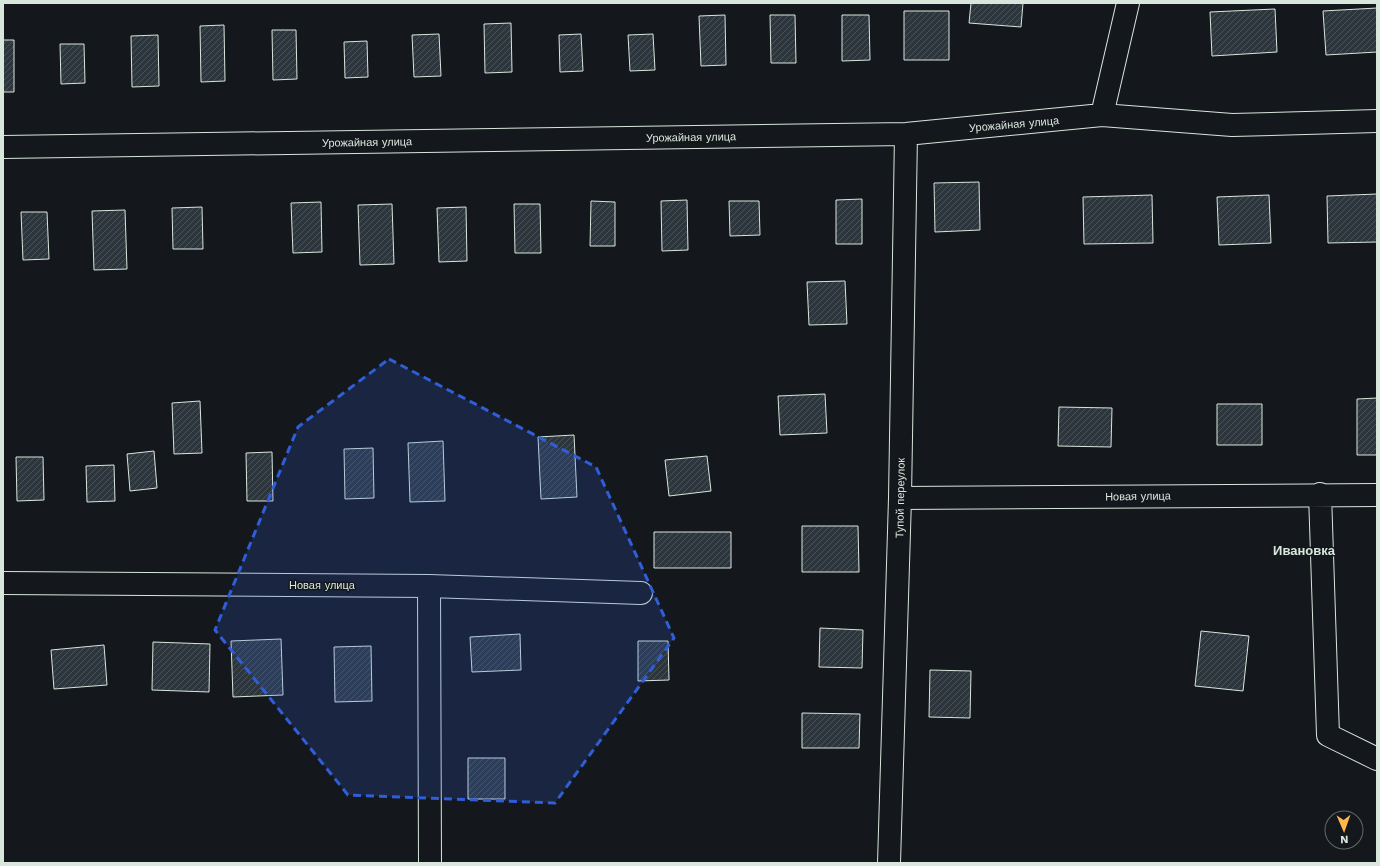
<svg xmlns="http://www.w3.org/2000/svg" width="1380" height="866" font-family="'Work Sans',sans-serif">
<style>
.building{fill:url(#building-hatch);stroke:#d8e6dc}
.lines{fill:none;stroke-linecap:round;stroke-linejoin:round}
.minor-casing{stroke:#d8e6dc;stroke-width:24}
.minor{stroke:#14181c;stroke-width:22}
.marked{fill:#305dd8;fill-opacity:0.2;stroke:#305dd8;stroke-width:3;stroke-dasharray:8 5;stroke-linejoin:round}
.labels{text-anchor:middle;stroke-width:3;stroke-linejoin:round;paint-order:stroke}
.street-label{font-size:11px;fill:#d8e6dc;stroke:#14181c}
.quarter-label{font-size:13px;font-weight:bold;fill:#d8e6dc;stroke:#14181c}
</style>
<defs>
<pattern id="building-hatch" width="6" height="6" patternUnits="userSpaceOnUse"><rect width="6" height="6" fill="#2c363c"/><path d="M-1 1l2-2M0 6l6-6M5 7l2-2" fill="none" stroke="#4a5358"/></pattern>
</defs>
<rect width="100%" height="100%" fill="#14181c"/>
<!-- building -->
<path class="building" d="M971,3H1023L1021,27L969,23Z
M1377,8V52L1326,55L1323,11Z
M1275,9L1277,52L1212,56L1210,12Z
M904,11H949V60H904Z
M725,15L726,65L701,66L699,16Z
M770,15H795L796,63H771Z
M842,15H869L870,60L842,61Z
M511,23L512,72L485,73L484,24Z
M224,25L225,81L201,82L200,26Z
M272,30H296L297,79L273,80Z
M439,34L441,76L414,77L412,35Z
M581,34L583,71L560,72L559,35Z
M653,34L655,70L630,71L628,35Z
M158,35L159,86L132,87L131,36Z
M3,40H14V92H3Z
M367,41L368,77L345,78L344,42Z
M60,44H84L85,83L61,84Z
M979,182L980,230L935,232L934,183Z
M1377,194V242L1328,243L1327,196Z
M1152,195L1153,243L1084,244L1083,197Z
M1269,195L1271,243L1219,245L1217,197Z
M862,199V244H836V200Z
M687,200L688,250L662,251L661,201Z
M591,201L615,202V246H590Z
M729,201H759L760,235L730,236Z
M321,202L322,252L293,253L291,203Z
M392,204L394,264L360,265L358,205Z
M514,204H540L541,253H515Z
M202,207L203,249H173L172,208Z
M466,207L467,261L439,262L437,208Z
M125,210L127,269L94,270L92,211Z
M21,212H47L49,259L23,260Z
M845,281L847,324L809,325L807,282Z
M825,394L827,433L780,435L778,396Z
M1377,398V455H1357V399Z
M200,401L202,453L174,454L172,403Z
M1217,404H1262V445H1217Z
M1059,407L1112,408L1111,447L1058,446Z
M574,435L577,497L541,499L538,437Z
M443,441L445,501L410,502L408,443Z
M373,448L374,498L345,499L344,449Z
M154,451L157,488L130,491L127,454Z
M272,452L273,501H247L246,453Z
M707,456L711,491L669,496L665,460Z
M16,457H43L44,500L17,501Z
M114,465L115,501L87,502L86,466Z
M802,526H858L859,572H802Z
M654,532H731V568H654Z
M820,628L863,630L862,668L819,667Z
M1201,631L1249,636L1243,691L1195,686Z
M520,634L521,670L472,672L470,637Z
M281,639L283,695L233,697L231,641Z
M638,641H668L669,680L638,681Z
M153,642L210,644L209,692L152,690Z
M104,645L107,685L54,689L51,650Z
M371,646L372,701L335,702L334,647Z
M930,670L971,671L970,718L929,717Z
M802,713L860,714L859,748H802Z
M468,758H505V799H468Z"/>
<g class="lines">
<!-- minor casing -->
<g class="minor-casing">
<path id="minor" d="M1102,115L1128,3
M3,147L906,134L1102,115L1232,125L1377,121
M1320,494L1328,735L1377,759
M900,498L1377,495
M3,583L429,586L641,593
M429,586L430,863
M889,863L900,498L906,134"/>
</g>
<!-- minor -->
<use href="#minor" class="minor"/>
</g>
<!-- marked area -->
<path class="marked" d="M389,359L596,467L674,638L555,803L348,795L215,630L298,427Z"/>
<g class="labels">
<!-- street labels -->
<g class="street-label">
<text transform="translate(1014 124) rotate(-5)" y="4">Урожайная улица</text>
<text transform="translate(691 137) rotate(-1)" y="4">Урожайная улица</text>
<text transform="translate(367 142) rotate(-1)" y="4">Урожайная улица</text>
<text transform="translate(1138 496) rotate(-1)" y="4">Новая улица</text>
<text transform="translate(900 498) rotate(-89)" y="4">Тупой переулок</text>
<text x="322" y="589">Новая улица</text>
</g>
<!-- quarter labels -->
<g class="quarter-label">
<text x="1304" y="555">Ивановка</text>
</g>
</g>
<!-- border -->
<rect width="1380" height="866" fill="none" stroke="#d8e6dc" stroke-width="8"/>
<!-- north arrow -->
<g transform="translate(1344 830) rotate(178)"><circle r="19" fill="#14181c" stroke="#626a69"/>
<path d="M0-3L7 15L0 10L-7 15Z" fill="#ffb74d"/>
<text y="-6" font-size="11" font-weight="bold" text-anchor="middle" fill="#d8e6dc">N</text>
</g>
</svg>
